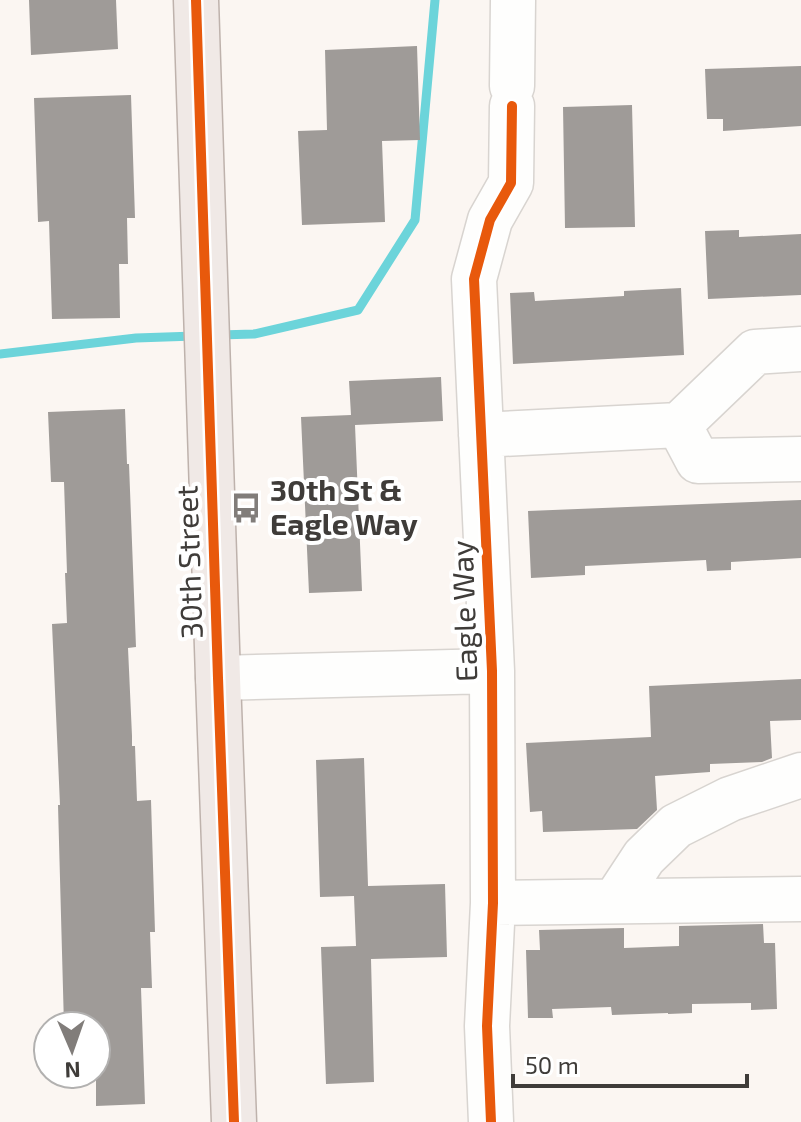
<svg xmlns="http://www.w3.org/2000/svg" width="801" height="1122" font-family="'Exo 2',sans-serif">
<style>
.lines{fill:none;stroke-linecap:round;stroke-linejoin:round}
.stream{stroke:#6cd4da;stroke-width:9}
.building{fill:#9f9b98}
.minor-casing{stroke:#d8d4d0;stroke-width:47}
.major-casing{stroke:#beb2ac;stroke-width:47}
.minor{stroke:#fefefd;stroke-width:44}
.major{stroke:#f0e9e6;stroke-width:44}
.cycleway-casing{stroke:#fff;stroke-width:15}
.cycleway{stroke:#e8590c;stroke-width:10}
.labels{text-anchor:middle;stroke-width:8;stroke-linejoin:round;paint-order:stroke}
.poi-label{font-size:30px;font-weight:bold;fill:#3f3c39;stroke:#fff;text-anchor:start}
.street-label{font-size:30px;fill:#3f3c39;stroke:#fff}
</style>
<rect width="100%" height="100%" fill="#fbf6f2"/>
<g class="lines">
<!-- stream -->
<path class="stream" d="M219,335L254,334L358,310L415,220L435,0
M0,354L136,338L195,336"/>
</g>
<!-- building -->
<path class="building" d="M29,0H116L118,49L31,55Z
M417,46L420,140L382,141L385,222L302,225L298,131L327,130L325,50Z
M801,66V126L723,131V119H707L705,69Z
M131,95L135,218H127L128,264H119L120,318L52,319L49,221L38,222L34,98Z
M632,105L635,227L565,228L563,107Z
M739,230V237L801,234V295L708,299L705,231Z
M681,288L684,355L513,364L510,293L534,292L535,301L624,296V291Z
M441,377L443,421L355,425L362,591L309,593L301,417L351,415L349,381Z
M125,409L127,464H129L136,647L128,648L132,736V746H135L137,801L151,800L155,932H150L152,988H141L145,1104L96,1106V1026H64L58,805H60L52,624L67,623L65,573H67L64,482H51L48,412Z
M801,500V558L731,562V570L707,571L706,560L585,566V575L531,578L528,511Z
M801,679V720L770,721L772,758L762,762L710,764V772L655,776L657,810L637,829L543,832L542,811L530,812L526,743L651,737L649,686Z
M364,758L368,886L445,884L447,957L371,959L374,1082L326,1084L321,947L356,946L354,896L320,897L316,760Z
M763,924L764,943H775L777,1009L751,1010V1003L692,1004V1013L668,1014V1013L612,1015L611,1007L552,1009L553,1018H528L526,950H540L539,930L624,928V948L679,946V926Z"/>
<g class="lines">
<!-- minor casing -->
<g class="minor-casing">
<path id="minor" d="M512,86L513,0
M679,425L698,461L801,459
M481,435L679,425L755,352L801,349
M218,678L492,671
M615,901L644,857L676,826L730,799L801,775
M493,903L801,899
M491,1122L487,1026L493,903L492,671L474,279L490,220L511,183L512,106"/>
</g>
<!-- major casing -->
<g class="major-casing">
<path id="major" d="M196,0L218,678L234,1122"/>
</g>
<!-- minor -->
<use href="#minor" class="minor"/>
<!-- major -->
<use href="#major" class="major"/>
<!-- cycleway casing -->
<g class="cycleway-casing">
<path id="cycleway" d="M196,0L218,678L234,1122
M491,1122L487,1026L493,903L492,671L474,279L490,220L511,183L512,106"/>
</g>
<!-- cycleway -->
<use href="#cycleway" class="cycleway"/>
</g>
<!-- icons -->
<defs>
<g id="bus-bare" transform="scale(2.4)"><path d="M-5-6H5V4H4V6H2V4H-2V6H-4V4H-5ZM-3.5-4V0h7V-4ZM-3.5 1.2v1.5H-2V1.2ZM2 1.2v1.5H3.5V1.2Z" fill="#817d7a" stroke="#fff" stroke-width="2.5" paint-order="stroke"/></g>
</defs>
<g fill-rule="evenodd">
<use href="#bus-bare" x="246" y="508"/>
</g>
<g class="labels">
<!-- poi labels -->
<g class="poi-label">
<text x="270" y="501">30th St &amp;<tspan x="270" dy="34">Eagle Way</tspan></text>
</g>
<!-- street labels -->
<g class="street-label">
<text transform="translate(190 562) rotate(-92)" y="10">30th Street</text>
<text transform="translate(465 611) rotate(-92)" y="10">Eagle Way</text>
</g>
</g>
<!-- north arrow -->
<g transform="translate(72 1050) rotate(178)"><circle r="38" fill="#ffffff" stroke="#b2b1b0" stroke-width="2"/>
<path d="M0-6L14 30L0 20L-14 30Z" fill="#817d7a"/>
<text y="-12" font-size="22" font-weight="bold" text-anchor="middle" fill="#3f3c39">N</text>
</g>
<!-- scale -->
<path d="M513 1074v12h234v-12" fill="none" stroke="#3f3c39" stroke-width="4"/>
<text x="525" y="1074" font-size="24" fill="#3f3c39" stroke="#ffffff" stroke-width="6" paint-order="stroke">50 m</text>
</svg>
